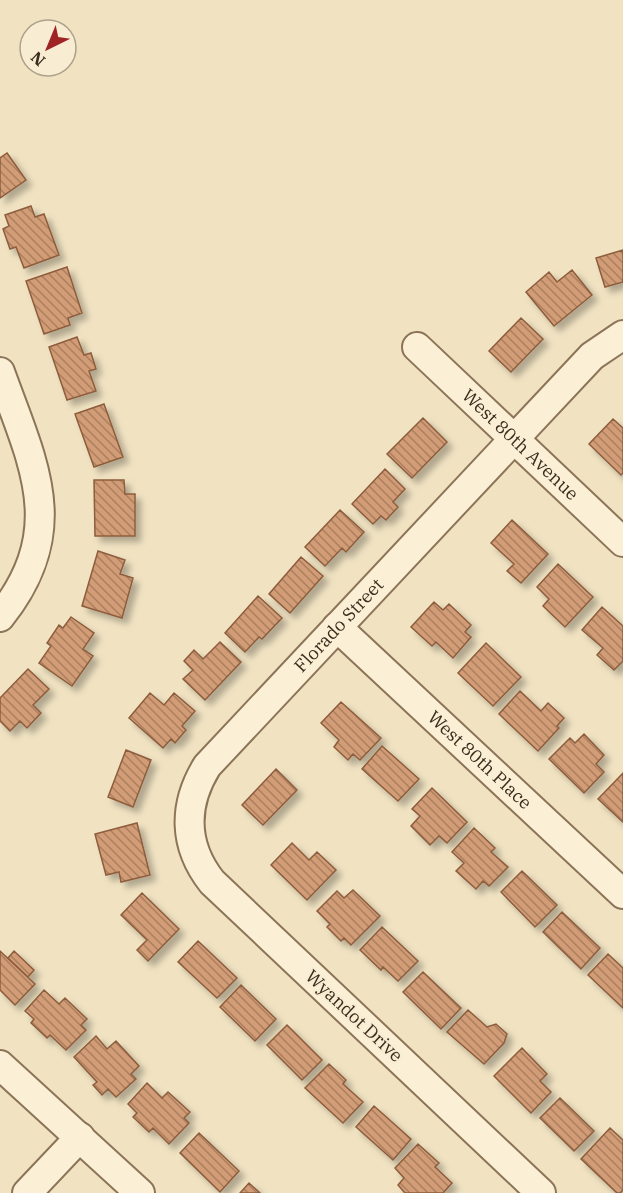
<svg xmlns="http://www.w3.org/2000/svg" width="623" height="1193" font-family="'IBM Plex Serif',serif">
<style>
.building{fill:url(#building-back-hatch);stroke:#8d5d3c;stroke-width:1.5;filter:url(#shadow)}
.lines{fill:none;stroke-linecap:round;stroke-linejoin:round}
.minor-casing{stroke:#8c7458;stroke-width:32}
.minor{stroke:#fbf0d6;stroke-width:28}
.labels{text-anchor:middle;stroke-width:4.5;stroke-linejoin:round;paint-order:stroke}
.street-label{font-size:18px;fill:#3b2c1d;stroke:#f8edd2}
</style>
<defs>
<pattern id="building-back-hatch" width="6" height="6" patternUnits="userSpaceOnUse" patternTransform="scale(1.5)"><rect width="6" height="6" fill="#d19c76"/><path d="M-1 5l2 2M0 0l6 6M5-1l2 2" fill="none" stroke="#ab7f60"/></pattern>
<filter id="shadow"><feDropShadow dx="5.5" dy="5.5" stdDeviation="3" flood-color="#0004"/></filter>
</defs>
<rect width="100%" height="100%" fill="#f1e3c2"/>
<!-- building -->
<path class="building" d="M7,153L26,180L0,198V158Z
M31,206L35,217L44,214L59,255L24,268L16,247L10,249L3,229L9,226L5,215Z
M623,250V282L605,287L596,258Z
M67,267L82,313L68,318L70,325L44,334L26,281Z
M572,270L592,295L554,326L526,292L549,272L557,282Z
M521,318L543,339L511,372L489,351Z
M77,337L84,355L91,353L96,369L89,371L96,391L67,400L49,347Z
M104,404L123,457L94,467L75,414Z
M423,418L447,442L412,478L387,454Z
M613,419L623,428V473L621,475L589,444Z
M385,469L405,489L393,502L398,507L386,520L381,516L373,524L352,504Z
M94,480H124L125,494H135V536H95Z
M340,510L364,532L346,552L342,548L325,566L305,547Z
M512,520L548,554L521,583L507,571L514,564L491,543Z
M98,551L125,560L120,574L133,578L122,618L82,606Z
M301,557L323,576L290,613L269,594Z
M558,564L593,597L565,627L543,606L549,599L537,587Z
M258,596L282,618L262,639L259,637L245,652L225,633Z
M434,602L443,610L449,604L471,625L465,632L471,637L453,658L436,642L432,646L411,627Z
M602,607L623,626V661L614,670L597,655L603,648L582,630Z
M71,617L94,633L83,649L93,656L72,686L39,663L51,646L47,643L59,625L63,628Z
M220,642L241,662L205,700L183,679L193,670L184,661L194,650L203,659Z
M486,643L521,677L493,706L458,673Z
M28,669L49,689L33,705L41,713L27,728L20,721L10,731L0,721V698Z
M520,691L541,711L548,703L564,718L557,726L559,728L538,751L499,714Z
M150,693L164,705L174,693L195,711L182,726L186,730L175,743L171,739L163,748L129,718Z
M341,702L381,738L360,760L353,754L348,760L334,747L339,740L321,723Z
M584,734L604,755L596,764L604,772L584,793L549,759L570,738L575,743Z
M382,746L419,779L398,801L362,769Z
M126,750L151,760L133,807L108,797Z
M276,769L297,790L263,825L242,805Z
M623,773V822L598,799Z
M432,788L467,822L447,843L439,836L430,845L411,826L420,816L412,809Z
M137,823L150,875L121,882L119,872L106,875L95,834Z
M474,828L495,848L491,852L508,867L489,886L483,881L476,889L456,871L464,863L452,852Z
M292,843L309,860L317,852L336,870L307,900L271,865Z
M522,871L557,905L535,927L501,892Z
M353,890L380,916L351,945L344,938L341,941L327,927L330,924L317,911L337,891L344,898Z
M142,893L179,929L148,961L137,950L147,940L121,915Z
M562,912L600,948L581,969L543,932Z
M382,927L418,961L398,981L383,967L381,970L360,950Z
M198,941L237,978L217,998L178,962Z
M0,951L35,984L15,1005L0,990Z
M14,951L34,970L28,977L8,958Z
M608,954L623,968V1008L588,975Z
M423,972L461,1008L441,1029L403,992Z
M241,985L276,1019L255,1041L220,1007Z
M44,990L59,1004L65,998L87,1019L81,1025L86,1030L66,1050L50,1035L47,1038L31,1023L34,1019L25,1011Z
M468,1010L487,1027L496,1024L507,1034L504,1043L484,1064L447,1032Z
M287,1025L322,1060L302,1080L267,1045Z
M96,1036L107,1049L116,1041L139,1066L131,1074L136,1079L116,1097L108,1089L102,1095L93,1085L97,1082L74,1057Z
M522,1048L547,1074L540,1081L551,1092L531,1113L494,1076Z
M329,1064L346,1080L343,1084L363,1102L343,1123L305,1088Z
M147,1083L162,1098L168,1092L190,1112L184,1118L189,1123L169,1144L153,1128L149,1132L133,1117L137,1113L128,1104Z
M560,1098L594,1131L574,1151L540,1118Z
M374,1106L411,1139L393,1160L356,1127Z
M610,1128L623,1140V1190L620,1193H617L581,1159Z
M199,1133L239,1171L220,1192L180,1153Z
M418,1144L439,1163L435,1167L452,1183L443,1193H405L398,1185L404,1178L395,1168Z
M249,1183L260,1193H240Z"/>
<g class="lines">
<!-- minor casing -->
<g class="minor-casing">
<g id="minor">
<path id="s1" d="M417,347L623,542"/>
<path d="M0,372C33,464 70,529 0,617"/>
<path id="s2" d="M337,627L623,894"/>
<path d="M0,1065L140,1193"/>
<path d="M27,1193L80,1137"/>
<path id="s3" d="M541,1193L212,882C183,845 183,805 207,766L592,356L623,335"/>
</g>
</g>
<!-- minor -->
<use href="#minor" class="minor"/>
</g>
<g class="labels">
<!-- street labels -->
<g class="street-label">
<text dy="6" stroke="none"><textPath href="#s1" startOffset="142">West 80th Avenue</textPath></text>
<text dy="6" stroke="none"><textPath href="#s3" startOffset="770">Florado Street</textPath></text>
<text dy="6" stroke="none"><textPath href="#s2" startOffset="195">West 80th Place</textPath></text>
<text transform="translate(354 1016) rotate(43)" y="6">Wyandot Drive</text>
</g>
</g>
<!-- north arrow -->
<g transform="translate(48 48) rotate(223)"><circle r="28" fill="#f8edd2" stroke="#aca08a" stroke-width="1.5"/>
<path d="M0-4.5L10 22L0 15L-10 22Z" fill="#9f2424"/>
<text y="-9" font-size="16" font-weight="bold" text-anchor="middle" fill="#3b2c1d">N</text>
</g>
</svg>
